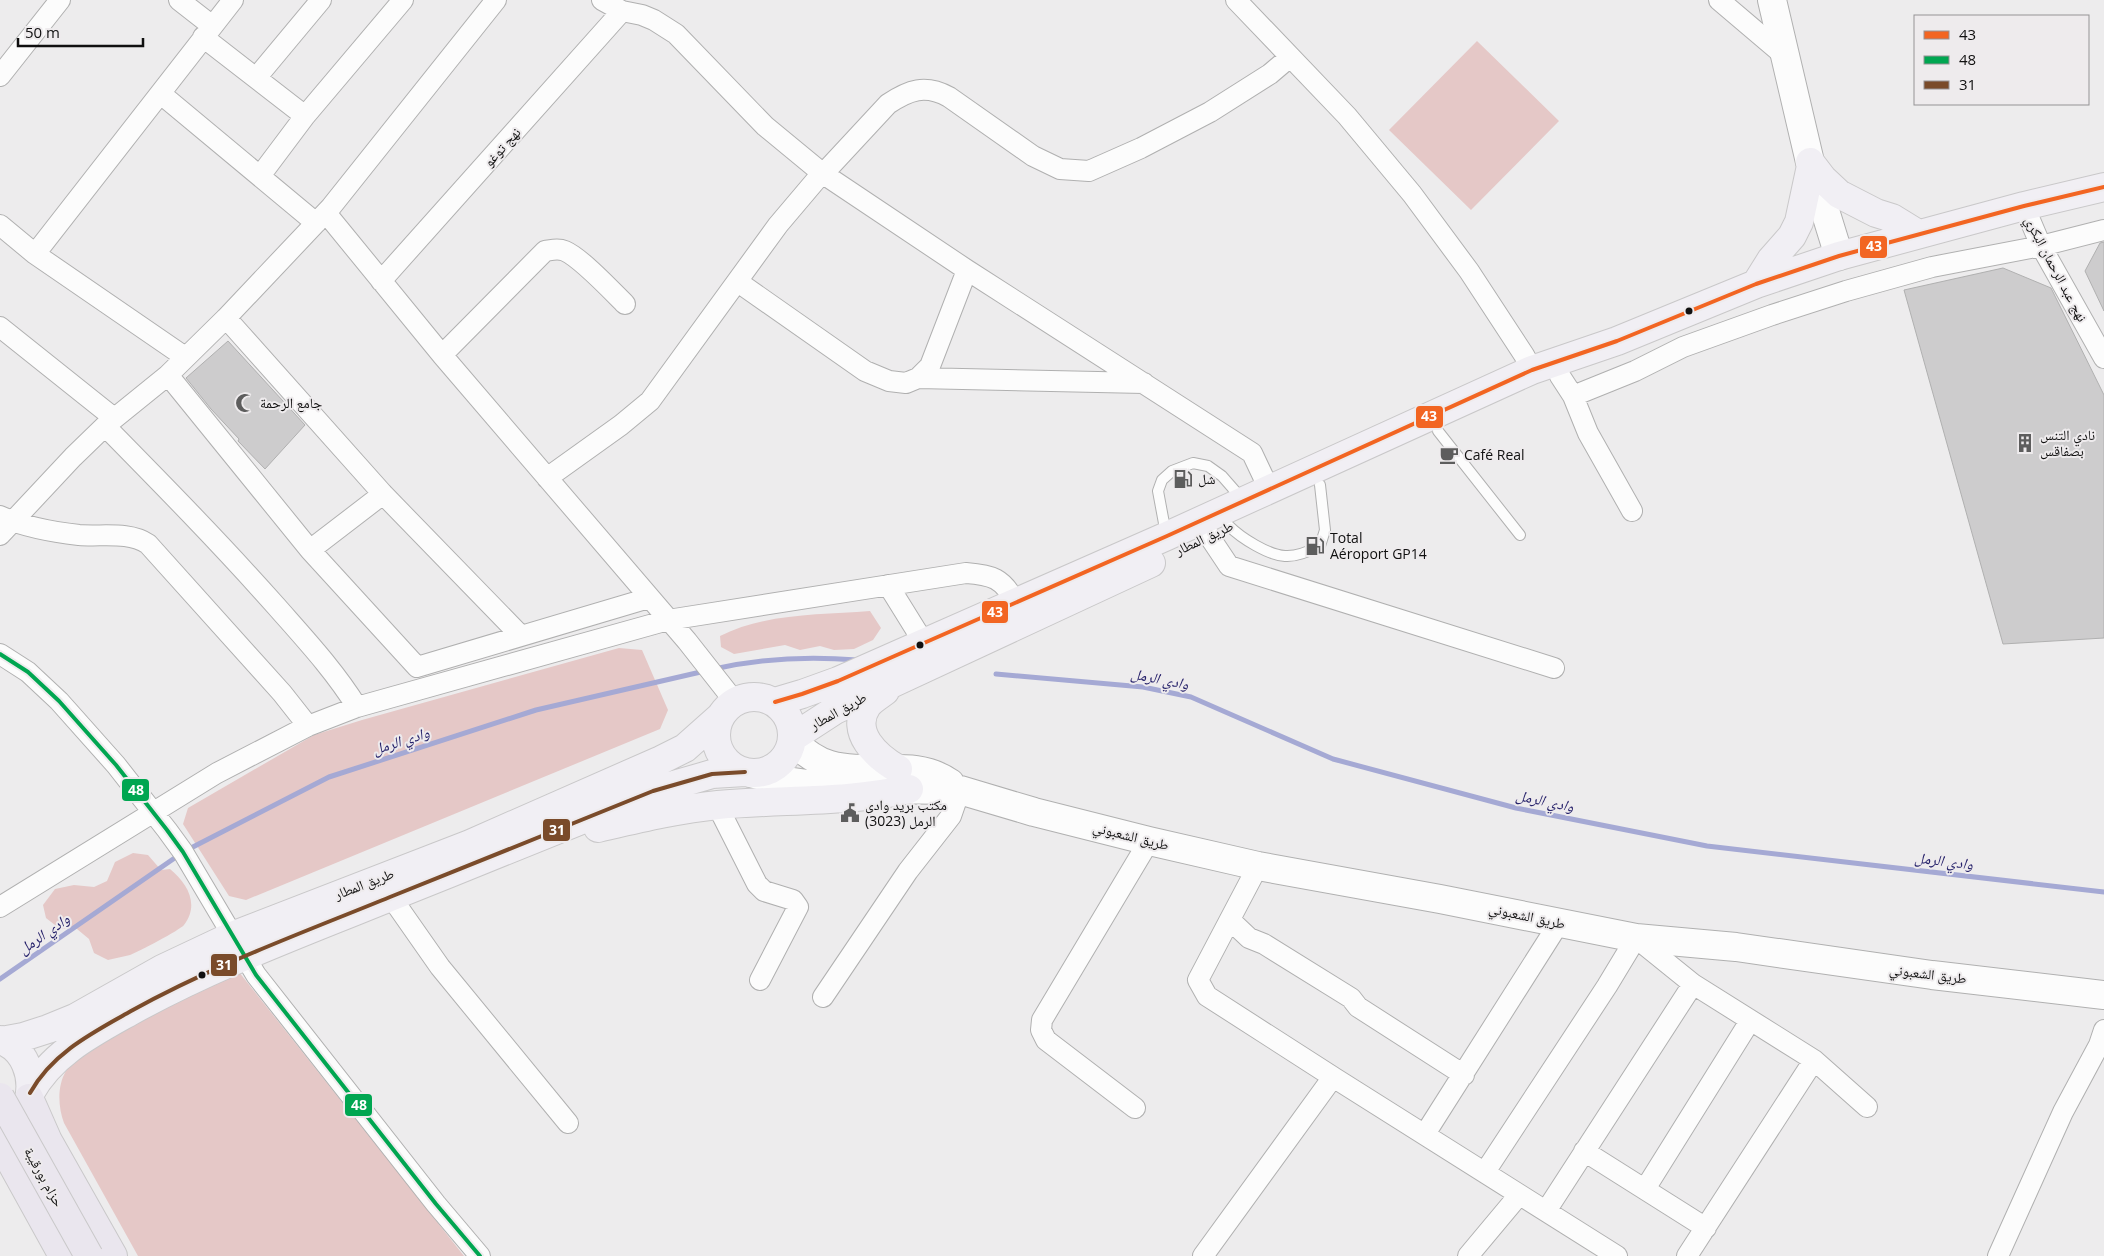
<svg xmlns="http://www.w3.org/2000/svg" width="2104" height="1256" font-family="'Open Sans','Noto Naskh Arabic',sans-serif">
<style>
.green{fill:#e5c8c7}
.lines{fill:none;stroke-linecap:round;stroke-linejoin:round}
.stream{stroke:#a5a9d4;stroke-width:5}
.building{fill:#cdcccd;stroke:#b0b0b0}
.lane-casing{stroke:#b0b0b0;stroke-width:12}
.street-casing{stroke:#b0b0b0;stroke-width:22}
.secondary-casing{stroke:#b0b0b0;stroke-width:30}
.primary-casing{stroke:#c9c8c9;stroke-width:30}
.highway-casing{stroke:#c9c8c9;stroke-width:30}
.lane{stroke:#fcfcfc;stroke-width:10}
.street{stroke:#fcfcfc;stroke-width:20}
.secondary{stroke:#fcfcfc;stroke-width:28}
.primary{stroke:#f1eff4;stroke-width:28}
.highway{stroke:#eae6ee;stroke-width:28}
.highway-bridge-casing{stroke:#c9c8c9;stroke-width:30;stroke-linecap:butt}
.highway-bridge{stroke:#eae6ee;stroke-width:28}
.bus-1-casing{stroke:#eeebed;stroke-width:8}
.bus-2-casing{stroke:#eeebed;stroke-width:8}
.bus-3-casing{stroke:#eeebed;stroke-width:8}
.bus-1{stroke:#f26522;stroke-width:4}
.bus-2{stroke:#00a651;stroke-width:4}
.bus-3{stroke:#7a4b2a;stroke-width:4}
.bus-dot{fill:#101010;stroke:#eeebed;stroke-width:2}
.labels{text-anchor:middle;stroke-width:4;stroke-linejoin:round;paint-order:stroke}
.street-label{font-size:14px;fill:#101010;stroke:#eeebed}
.poi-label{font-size:14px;fill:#101010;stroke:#eeebed;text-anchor:start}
.water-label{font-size:15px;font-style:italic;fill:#27236b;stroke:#eeebed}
.line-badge{stroke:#eeebed;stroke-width:2}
.badge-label{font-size:14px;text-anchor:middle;font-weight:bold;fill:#fff}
</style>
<rect width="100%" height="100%" fill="#edeced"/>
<!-- green -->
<path class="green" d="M1477,41L1559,121L1471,210L1389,130Z
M870,611L881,628L873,640L854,649L834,650L820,646L800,650L785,645L734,654L721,647L720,636C765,613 820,615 870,611Z
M619,648L642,650L668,710L660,729L246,900L229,896L183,824L188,808L314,735L362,720Z
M133,853L148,855L161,870L170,869C187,883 200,904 184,925C180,930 138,952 130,955C123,957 115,958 108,960L94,953L89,939L77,929H60L46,918L43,905L55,889L74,885L94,887L107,881L115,862Z
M239,972L464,1256H138L64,1123C58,1107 57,1086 66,1071C72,1062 82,1057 90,1052C136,1020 189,997 239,972Z"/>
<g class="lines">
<!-- stream -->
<path class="stream" d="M714,669C762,658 808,656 857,660
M996,674L1143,687L1191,697L1333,759L1516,808L1707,846L2104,892
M187,850L329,777L536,710L705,671
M0,979L179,855"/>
</g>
<!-- building -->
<path class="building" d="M2104,242V311L2085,271L2100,243Z
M2003,268L2051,288L2104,395V638L2003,644L1904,290Z
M228,341L305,425L265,469L238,441L239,439L211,409L186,378Z"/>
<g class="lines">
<!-- lane casing -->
<g class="lane-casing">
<path id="lane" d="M1438,431L1520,535
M1229,526C1241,538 1268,555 1285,556C1297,557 1310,551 1320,546L1325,530L1320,485
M1166,534L1158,491L1162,480L1172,471L1193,463L1208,466L1222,476L1243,500"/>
</g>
<!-- street casing -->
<g class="street-casing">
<path id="street" d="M179,0L211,25
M602,0L622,11L642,15L654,20L676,34L765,126L822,173
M1236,0L1347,116L1412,194L1469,271L1524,355L1532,370
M1719,0L1785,56
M203,37L305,116L403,0
M0,76L60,0
M256,78L321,0
M161,94L316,223
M823,174L888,104C909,90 925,84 949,97L1033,156L1060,169L1089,171L1141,148L1210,112L1270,74L1290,57
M260,176L305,116
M2024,206L2041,246L2104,358
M326,213L442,355L687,641L735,702
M0,225L35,254L185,357
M35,254L233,0
M381,281L622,11
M738,282L865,371L889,381L906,383L918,378L930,366L967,270
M226,318L383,494L520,635
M0,327L114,418
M442,355L545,251C552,250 558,248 565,251C581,258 611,290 625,304
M1554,361L1560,376L1573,396L1635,371L1683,347L1772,315L1846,291L1932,267L2041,246L2104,230
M168,375L310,550L417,667L649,598
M918,378L1144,383
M1573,396L1588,433L1632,511
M105,426C163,485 221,544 276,606C305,639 334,670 357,707
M547,478L621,425L650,401L778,225L822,173L967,270L1252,453L1269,489
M0,516C24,527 53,532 79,535C101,537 129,531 148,544L282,693L308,726L217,773L0,907
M1201,520L1209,536L1229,566L1554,668
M0,535L73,457L105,426L168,375L226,318L331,207L496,0
M310,550L383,494
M888,585L924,643
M0,654L28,672L59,701L116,765L167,830L183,852L256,975L436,1204L480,1256
M308,726L357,707L668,620L966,573C992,575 1003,578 1015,602
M717,805L757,884L764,891L793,900L798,907L760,980
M1258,866L1198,980L1207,996L1333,1077
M391,897L440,967L568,1123
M1230,920L1249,938L1264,944L1351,998L1358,1007L1464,1075
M823,997L908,871L951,816L960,790
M1135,1108L1046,1040L1041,1030L1042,1020L1149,841
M1425,1134L1559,923
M1584,1151L1706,1228
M1485,1172L1607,986L1636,938L1693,984L1814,1060
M1645,1189L1750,1021
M1546,1211L1693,984
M1203,1256L1333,1077L1617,1256
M1468,1256L1519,1195
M1687,1256L1814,1060L1867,1107
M1998,1256L2063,1112L2099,1045L2104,1030"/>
</g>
<!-- secondary casing -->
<g class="secondary-casing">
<path id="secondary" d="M1772,0L1810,162L1839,256
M792,741C803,751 816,761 830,765C870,776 915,758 950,783
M751,773L773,779L821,786L869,789L960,790L1034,812L1149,841L1258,866L1440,899L1636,938L1736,947L1932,975L2104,995"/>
</g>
<!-- primary casing -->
<g class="primary-casing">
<path id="primary" d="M1810,162L1823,179L1839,194L1876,213L1892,218L1918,234
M1756,284L1771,260L1792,236L1799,222L1811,166
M885,691C880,695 871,700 867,706C849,732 877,757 898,769
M716 735a38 38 0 1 1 76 0a38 38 0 1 1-76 0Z
M775,702L802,694L838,681L924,643L1167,536L1532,370L1617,341L1756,284L1839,256L2024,206L2104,187
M792,738L835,710L1151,563
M598,828C637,819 678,809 718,805C782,799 846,803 909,789
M0,1040C25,1048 34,1076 29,1099
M1,1041L23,1037L48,1029L75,1018L162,969L232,936L470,844L661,760L685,748L721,716
M30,1093C52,1053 92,1033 131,1011C214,965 302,933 390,897C478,862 566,826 653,791L712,774L745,772"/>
</g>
<!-- highway casing -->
<g class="highway-casing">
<path id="highway" d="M29,1098L48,1141L113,1256
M0,1142L63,1256"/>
</g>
<!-- lane -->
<use href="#lane" class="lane"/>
<!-- street -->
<use href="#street" class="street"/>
<!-- secondary -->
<use href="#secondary" class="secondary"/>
<!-- primary -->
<use href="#primary" class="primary"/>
<!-- highway -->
<use href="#highway" class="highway"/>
<!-- highway-bridge casing -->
<g class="highway-bridge-casing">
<path id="highway-bridge" d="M0,1097L89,1256"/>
</g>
<!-- highway-bridge -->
<use href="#highway-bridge" class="highway-bridge"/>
<!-- bus-1 casing -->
<g class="bus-1-casing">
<path id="bus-1" d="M775,702L802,694L838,681L924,643L1167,536L1532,370L1617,341L1756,284L1839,256L2024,206L2104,187"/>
</g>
<!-- bus-2 casing -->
<g class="bus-2-casing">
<path id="bus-2" d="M0,654L28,672L59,701L116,765L167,830L183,852L256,975L436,1204L480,1256"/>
</g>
<!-- bus-3 casing -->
<g class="bus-3-casing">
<path id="bus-3" d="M30,1093C52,1053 92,1033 131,1011C214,965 302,933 390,897C478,862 566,826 653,791L712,774L745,772"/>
</g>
<!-- bus-1 -->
<use href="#bus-1" class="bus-1"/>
<!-- bus-2 -->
<use href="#bus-2" class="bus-2"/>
<!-- bus-3 -->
<use href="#bus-3" class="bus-3"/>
</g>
<!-- icons -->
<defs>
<g id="mosque-bare" transform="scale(1.5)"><path d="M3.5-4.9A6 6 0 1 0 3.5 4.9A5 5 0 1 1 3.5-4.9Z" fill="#5d5d5d" stroke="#eeebed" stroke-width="2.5" paint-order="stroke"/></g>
<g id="building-bare" transform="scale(1.5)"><path d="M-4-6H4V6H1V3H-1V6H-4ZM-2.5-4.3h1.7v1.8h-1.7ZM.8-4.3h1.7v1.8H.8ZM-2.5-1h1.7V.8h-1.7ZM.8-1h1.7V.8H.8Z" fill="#5d5d5d" stroke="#eeebed" stroke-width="2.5" paint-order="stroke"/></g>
<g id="cafe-bare" transform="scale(1.5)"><path d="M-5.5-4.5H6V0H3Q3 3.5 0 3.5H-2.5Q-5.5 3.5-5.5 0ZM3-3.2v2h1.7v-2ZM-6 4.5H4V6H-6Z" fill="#5d5d5d" stroke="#eeebed" stroke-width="2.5" paint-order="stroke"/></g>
<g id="fuel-bare" transform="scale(1.5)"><path d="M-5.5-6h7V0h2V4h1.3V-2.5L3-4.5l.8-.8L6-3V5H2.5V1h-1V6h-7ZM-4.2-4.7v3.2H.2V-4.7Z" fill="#5d5d5d" stroke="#eeebed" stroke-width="2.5" paint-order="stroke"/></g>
<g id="civic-bare" transform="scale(1.5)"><path d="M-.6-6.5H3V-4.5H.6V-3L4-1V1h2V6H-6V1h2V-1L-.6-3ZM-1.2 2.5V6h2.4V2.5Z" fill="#5d5d5d" stroke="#eeebed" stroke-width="2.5" paint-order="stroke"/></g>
</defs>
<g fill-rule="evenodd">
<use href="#mosque-bare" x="245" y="403"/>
<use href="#building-bare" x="2025" y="443"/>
<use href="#cafe-bare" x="1449" y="455"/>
<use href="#fuel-bare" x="1183" y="479"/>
<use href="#fuel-bare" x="1315" y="546"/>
<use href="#civic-bare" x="850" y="813"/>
</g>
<!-- markers -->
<g class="bus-dot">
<circle cx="1689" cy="311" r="4.5"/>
<circle cx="920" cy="645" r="4.5"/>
<circle cx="202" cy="975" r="4.5"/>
</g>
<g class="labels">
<!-- street labels -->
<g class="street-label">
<text transform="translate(502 147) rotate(-48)" y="5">نهج توغو</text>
<text transform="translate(2056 269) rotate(62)" y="5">نهج عبد الرحمان البكري</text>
<text transform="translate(1204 538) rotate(-25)" y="5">طريق المطار</text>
<text transform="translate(838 711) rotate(-29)" y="5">طريق المطار</text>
<text transform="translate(1131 836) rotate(14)" y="5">طريق الشعبوني</text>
<text transform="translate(364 884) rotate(-21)" y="5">طريق المطار</text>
<text transform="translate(1527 916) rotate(12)" y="5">طريق الشعبوني</text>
<text transform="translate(1928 974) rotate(7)" y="5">طريق الشعبوني</text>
<text transform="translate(44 1177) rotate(61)" y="5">حزام بورقيبة</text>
</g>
<!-- poi labels -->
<g class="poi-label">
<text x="260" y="408">جامع الرحمة</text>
<text x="2040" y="440">نادي التنس<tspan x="2040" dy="16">بصفاقس</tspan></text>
<text x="1464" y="460">Café Real</text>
<text x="1198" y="484">شل</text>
<text x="1330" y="543">Total<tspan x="1330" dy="16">Aéroport GP14</tspan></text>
<text x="865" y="810">مكتب بريد وادي<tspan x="865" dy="16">الرمل (3023)</tspan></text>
</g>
<!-- water labels -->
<g class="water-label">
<text transform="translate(1160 679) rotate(11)" y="5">وادي الرمل</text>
<text transform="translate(401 741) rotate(-18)" y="5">وادي الرمل</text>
<text transform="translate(1545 801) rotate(12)" y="5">وادي الرمل</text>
<text transform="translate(1944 861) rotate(7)" y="5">وادي الرمل</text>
<text transform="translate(44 934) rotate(-35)" y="5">وادي الرمل</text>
</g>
</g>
<g class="line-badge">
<rect x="1859" y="235" width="29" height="24" rx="5" fill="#f26522"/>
<rect x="1415" y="405" width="29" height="24" rx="5" fill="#f26522"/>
<rect x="981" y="600" width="28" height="24" rx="5" fill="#f26522"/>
<rect x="121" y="778" width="29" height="24" rx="5" fill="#00a651"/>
<rect x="542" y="818" width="29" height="24" rx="5" fill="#7a4b2a"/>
<rect x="210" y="953" width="28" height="24" rx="5" fill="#7a4b2a"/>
<rect x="344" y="1093" width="29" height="24" rx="5" fill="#00a651"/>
</g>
<g class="badge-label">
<text x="1874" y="251">43</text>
<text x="1429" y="421">43</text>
<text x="995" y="617">43</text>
<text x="136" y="795">48</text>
<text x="557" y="835">31</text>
<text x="224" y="970">31</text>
<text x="359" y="1110">48</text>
</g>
<!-- legend -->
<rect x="1914" y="15" width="175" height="90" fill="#eeebed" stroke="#959395"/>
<rect x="1924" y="31" width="25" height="8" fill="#f26522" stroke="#959395"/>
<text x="1959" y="40" font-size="15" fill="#101010">43</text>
<rect x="1924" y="56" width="25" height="8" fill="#00a651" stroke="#959395"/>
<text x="1959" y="65" font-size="15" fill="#101010">48</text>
<rect x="1924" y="81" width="25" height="8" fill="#7a4b2a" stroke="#959395"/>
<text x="1959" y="90" font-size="15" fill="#101010">31</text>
<!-- scale -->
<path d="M18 38v8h125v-8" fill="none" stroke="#101010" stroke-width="2.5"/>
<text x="25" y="38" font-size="15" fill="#101010" stroke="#eeebed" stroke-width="4" paint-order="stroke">50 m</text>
</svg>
